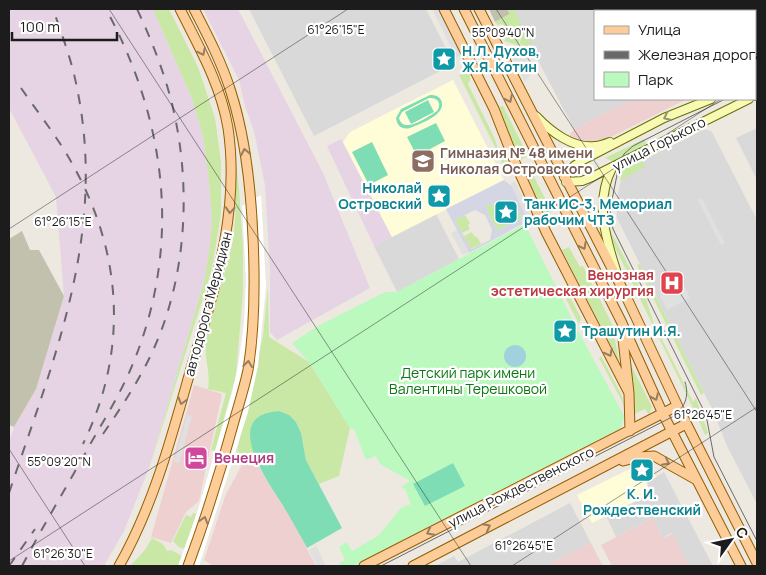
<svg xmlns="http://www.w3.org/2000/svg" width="766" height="575" font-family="Manrope,sans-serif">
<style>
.residential{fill:#dad9d9}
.commercial{fill:#efd0d0}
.industrial{fill:#e6d3e4}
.education{fill:#fffdd8}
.construction{fill:#c2c1ad}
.grass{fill:#c9e8a6}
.park{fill:#bcf9bf}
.pitch{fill:#7eddb5;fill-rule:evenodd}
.parking{fill:#e0e0e0}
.plaza{fill:#d5d6e3;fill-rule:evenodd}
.water{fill:#a1d1dc}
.pier{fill:#fff}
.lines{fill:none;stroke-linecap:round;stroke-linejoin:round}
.secondary-casing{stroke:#697105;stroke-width:10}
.primary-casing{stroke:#935d00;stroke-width:11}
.secondary{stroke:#f8f9b3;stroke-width:8}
.primary{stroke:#fccd98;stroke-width:9}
.tram{stroke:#6a6a6a;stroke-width:1}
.rail{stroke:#6a6a6a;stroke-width:2;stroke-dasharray:10 10;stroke-linecap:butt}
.oneway{stroke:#977d60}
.oneway2{stroke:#95966f}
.ticks{fill:none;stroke:#1c1c1c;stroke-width:1;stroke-opacity:0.45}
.labels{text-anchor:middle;stroke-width:4.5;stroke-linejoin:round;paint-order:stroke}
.culture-label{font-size:14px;font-weight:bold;fill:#0d838f;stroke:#fff;text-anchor:start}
.street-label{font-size:14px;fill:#1c1c1c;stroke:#fff}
.education-label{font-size:14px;font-weight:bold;fill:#785e54;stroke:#fff;text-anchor:start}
.health-label{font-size:14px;font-weight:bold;fill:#be3a42;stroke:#fff;text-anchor:end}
.park-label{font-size:14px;fill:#0b7810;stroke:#fff}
.hotel-label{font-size:14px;font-weight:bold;fill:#b23c85;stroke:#fff;text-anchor:start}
.ticks-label{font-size:12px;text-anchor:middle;fill:#1c1c1c;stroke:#fff;stroke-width:4.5;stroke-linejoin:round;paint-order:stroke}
</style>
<rect width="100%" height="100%" fill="#ede9e1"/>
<!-- residential -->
<path class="residential" d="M249,9H426L454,64L314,136Z
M511,9H630L631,11H595V99H633L574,129Z
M664,9H757V35L755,37V11H666Z
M757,128V180L736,138Z
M705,129L712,132L757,220V504L727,446L714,413L617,218L616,203L623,170Z
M436,214L459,259L397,292L374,246Z
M664,472L713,566H688L672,535L671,533L663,538L653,518L616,537L606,516L651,494L647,483Z
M570,503L591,543L551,563L553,566H435L454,556L458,562Z"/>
<!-- commercial -->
<path class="commercial" d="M633,99H687L603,141L587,143L569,136L574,129Z
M194,385L222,394L199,501L186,512L171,543L151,537Z
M243,463L259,467L294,524L316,566H213L204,560L226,494Z
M653,518L663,538L672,534L689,566H612L601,545Z
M591,543L603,566H553L551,563Z"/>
<!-- industrial -->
<path class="industrial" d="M9,9H153L192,99L203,136L209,181L212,218L210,245L205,278L149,468L124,531L104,566H9V442L14,427L36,389L64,296L56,197L9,108Z
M203,9H238L323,173L370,288L277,340L270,332V270L265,185L254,131L245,106L239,80Z
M341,139L392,237L374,246L327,146Z"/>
<!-- education -->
<path class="education" d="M453,80L504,180L392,237L343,142L350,132Z
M648,460L656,477L646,483L651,493L592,523L577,495Z"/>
<!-- construction -->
<path class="construction" d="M489,9H507L510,14L495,22Z
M22,231L30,250H39L64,296L36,389L14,427L9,425V239Z"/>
<!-- grass -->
<path class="grass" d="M153,9H169L198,67L215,118L221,162V213L212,269L149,469L205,278L210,245L212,218L209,181L203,136L192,99Z
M507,9H514L522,26L506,29L503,24L497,25L495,22L510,14Z
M521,28L519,43L522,47L504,41L508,35L507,30Z
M523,28H524L525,31L524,32L532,44L524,47L520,43Z
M465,72L470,75V80L468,84L494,137L501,157L506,158L509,166L504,168L497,151L459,75Z
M503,106L528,156L520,160L499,107Z
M233,139L239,188L243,247V292L236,375L215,451L211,450L226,393L208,389C211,372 203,356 206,339C213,305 227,273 233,239C238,205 235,172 233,139Z
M644,139L647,145L614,162L605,158Z
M641,159L645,167L620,181L623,169Z
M528,165L552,212L547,214L553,226L550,227L523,167Z
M607,191H610L607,217L611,232L646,299L653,321L693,402L696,398L708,433L705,435L695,412L608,233L605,225Z
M514,201L516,205L501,211L505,219L513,213L519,212L522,218L497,230L485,206Z
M465,215L470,223L468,225L470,229L462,233L455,220Z
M472,232L474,236L477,237L481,244L470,249L464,236Z
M569,247L580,267L583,266L612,324L619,361L562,250Z
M640,264L704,393L701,395L637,265Z
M268,287L269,337L309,362L350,428L339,476L319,484L306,460L301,433L296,422L280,411C244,413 248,442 259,467L235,460L263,336Z
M570,297L581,318L579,324L566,299Z
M601,356L621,394L625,407L599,358Z
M627,357L652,407L649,415L645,409L634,414Z
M193,513L196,514L185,549L179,547L173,541L186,515L191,517Z
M152,538L163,544L167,551L171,550L200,566H130L145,550Z"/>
<!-- park -->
<path class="park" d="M525,224L575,325L624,416L621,428L352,566H341L339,563L345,560L339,547L347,542L352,551L378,536L401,508L411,504L405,489L401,487L410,481L380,464L376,456L366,460L354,429L350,428L309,362L292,343L318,326L385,292H397Z"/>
<!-- pitch -->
<path class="pitch" d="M430,95C435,95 439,96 441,100C448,114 420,124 410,128C402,130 397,126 396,118L401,109ZM429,98C438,97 442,104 437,111C428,117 403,135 399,118L402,112Z
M428,100L434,112L411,124L405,112Z
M436,123L445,141L417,156L407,137Z
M372,142L388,175L369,185L352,152Z
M279,411L289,415L296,422L301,433L306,460L342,528L307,548C299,533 291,519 282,504C267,480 220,415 279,411Z
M453,463L465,486L425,506L413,484Z"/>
<!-- parking -->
<path class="parking" d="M432,9H438L462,55L456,58Z
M508,49L523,52L533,71L525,82Z
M515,181L533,219L528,221L511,183Z
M702,198L725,243L721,245L698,200Z
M457,230L468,252L463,255L451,233Z
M684,285L690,298L667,310L660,296Z
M187,415L192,416L179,463L174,462Z
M316,546L326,566H317L309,550Z"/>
<!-- plaza -->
<path class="plaza" d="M504,180L512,186L528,221L469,253L446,209ZM514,201L516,205L501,211L505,219L514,213L519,212L522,218L497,230L485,206ZM475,210L485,215L492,230L490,240L471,249L455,220Z"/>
<!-- water -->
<path class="water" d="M504 356a11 11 0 1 1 22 0a11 11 0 1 1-22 0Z"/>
<!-- pier -->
<path class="pier" d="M261,195L266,287L258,366L248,412L199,566H178L197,513L232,393L238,366L244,323L246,280L242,206Z"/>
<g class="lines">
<!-- secondary casing -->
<g class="secondary-casing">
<path id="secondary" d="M755,77L757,75
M755,96L757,94
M536,116C550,131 573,149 595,146C600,146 605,144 610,142
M612,168C595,202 605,236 616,270
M564,177L574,166L583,160L664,118L711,99
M566,182L582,181L592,177L749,99"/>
</g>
<!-- primary casing -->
<g class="primary-casing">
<path id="primary" d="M444,9L494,109L516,165L546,232L629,393
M464,9L621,321L663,414L741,566
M479,9L624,292L680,411L757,563
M622,330L629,393L630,431
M623,461L639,457L654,456L695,479
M119,566C152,508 170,443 188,379C212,296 241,215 228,128C221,85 199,47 180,9
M188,566C205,520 220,473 233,425C238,407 244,389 248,370C255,327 255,281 253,238C251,188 246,139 231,92C222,63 208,36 194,9
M364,566L677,406
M413,566L686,424"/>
</g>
<!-- secondary -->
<use href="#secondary" class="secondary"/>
<!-- primary -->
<use href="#primary" class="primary"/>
<!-- tram -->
<path class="tram" d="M755,84L757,82
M725,99L633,146L624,154L619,165L610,210L613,229L706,415L714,457L757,541
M381,566L672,417C684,409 690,397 685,382"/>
<!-- rail -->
<path class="rail" d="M21,88C39,114 59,139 74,167C123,256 128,352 83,444
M103,434C122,406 141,378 155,346C187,273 191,185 173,108C165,74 152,41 137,9
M9,493C54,358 107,234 77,88C72,61 62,35 53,9
M9,566L35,529
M22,566C44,524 69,483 92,441C107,415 123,389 134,361C182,242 166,120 106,9"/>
</g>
<!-- one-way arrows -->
<defs><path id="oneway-chevron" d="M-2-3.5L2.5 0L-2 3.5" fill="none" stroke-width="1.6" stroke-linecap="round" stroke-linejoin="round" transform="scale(1.25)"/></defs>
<g class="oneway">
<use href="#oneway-chevron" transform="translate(202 52) rotate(64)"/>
<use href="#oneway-chevron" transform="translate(509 99) rotate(64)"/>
<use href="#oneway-chevron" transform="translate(245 152) rotate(-101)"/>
<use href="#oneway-chevron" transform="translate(230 210) rotate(94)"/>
<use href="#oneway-chevron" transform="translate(583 246) rotate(63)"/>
<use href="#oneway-chevron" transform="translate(609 353) rotate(63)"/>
<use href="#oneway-chevron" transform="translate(248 364) rotate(-83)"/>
<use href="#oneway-chevron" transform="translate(655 397) rotate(66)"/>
<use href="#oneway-chevron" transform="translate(182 401) rotate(106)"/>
<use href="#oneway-chevron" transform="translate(666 462) rotate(27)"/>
<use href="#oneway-chevron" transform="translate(204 520) rotate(-73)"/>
<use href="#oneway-chevron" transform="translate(487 527) rotate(-28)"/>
<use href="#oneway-chevron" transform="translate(430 532) rotate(153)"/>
</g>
<use class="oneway2" href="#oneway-chevron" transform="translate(667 117) rotate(155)"/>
<!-- ticks -->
<path class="ticks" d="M109,9L471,566M496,9L757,412M755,77L757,75M9,229L348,9M9,449L85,566M9,561L721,99M512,566L757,407"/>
<!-- icons -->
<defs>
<g id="sight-square" transform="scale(1.25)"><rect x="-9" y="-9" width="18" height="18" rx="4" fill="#0f9aa8" stroke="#fff"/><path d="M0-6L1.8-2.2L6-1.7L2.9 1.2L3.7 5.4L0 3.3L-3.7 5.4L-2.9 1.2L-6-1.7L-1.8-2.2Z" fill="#fff"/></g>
<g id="school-square" transform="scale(1.25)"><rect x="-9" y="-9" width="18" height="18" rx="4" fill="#8d6e63" stroke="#fff"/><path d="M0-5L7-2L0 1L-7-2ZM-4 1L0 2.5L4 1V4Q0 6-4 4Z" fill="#fff"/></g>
<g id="hospital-square" transform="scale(1.25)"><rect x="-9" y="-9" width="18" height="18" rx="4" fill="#e0444e" stroke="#fff"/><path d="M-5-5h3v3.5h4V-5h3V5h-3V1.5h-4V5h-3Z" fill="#fff"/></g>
<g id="hotel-square" transform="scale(1.25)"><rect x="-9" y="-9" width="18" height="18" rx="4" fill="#d1479c" stroke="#fff"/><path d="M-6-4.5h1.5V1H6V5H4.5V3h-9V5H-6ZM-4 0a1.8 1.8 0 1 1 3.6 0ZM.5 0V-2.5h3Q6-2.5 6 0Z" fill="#fff"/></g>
</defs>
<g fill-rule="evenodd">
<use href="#sight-square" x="444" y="59"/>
<use href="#school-square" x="423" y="161"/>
<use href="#sight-square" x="439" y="196"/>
<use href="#sight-square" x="506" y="212"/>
<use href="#hospital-square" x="672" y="283"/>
<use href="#sight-square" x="565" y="331"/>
<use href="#hotel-square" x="196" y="458"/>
<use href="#sight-square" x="642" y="470"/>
</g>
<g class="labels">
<!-- culture labels -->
<g class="culture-label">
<text x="462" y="56">Н.Л. Духов,<tspan x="462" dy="16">Ж.Я. Котин</tspan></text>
<text x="422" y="193" text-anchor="end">Николай<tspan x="422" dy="16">Островский</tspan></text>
<text x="524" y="209">Танк ИС-3, Мемориал<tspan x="524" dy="16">рабочим ЧТЗ</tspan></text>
<text x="582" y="336">Трашутин И.Я.</text>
<text x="642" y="499" text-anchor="middle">К. И.<tspan x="642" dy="16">Рождественский</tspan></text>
</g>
<!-- street labels -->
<g class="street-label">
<text transform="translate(659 144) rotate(-27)" y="5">улица Горького</text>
<text transform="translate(208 304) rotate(-75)" y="5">автодорога Меридиан</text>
<text transform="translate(521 487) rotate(-27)" y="5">улица Рождественского</text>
</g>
<!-- education labels -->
<g class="education-label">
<text x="440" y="158">Гимназия № 48 имени<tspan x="440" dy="16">Николая Островского</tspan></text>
</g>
<!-- health labels -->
<g class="health-label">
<text x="654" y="280">Венозная<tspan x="654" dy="16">эстетическая хирургия</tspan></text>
</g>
<!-- park labels -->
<g class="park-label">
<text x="468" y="378">Детский парк имени<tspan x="468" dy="16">Валентины Терешковой</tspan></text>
</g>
<!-- hotel labels -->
<g class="hotel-label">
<text x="214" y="463">Венеция</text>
</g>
</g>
<g class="ticks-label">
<text x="336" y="34">61°26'15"E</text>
<text x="503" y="37">55°09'40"N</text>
<text x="63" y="226">61°26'15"E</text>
<text x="703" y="419">61°26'45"E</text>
<text x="59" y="466">55°09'20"N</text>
<text x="524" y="550">61°26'45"E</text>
<text x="63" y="558">61°26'30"E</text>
</g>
<!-- border -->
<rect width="766" height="575" fill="none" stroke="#1c1c1c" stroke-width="20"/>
<!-- legend -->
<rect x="594" y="10" width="162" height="90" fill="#ffffff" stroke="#a4a4a4"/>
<rect x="604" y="26" width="25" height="8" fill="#fccd98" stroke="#a4a4a4"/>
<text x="638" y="35" font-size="15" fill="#1c1c1c">Улица</text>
<rect x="604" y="51" width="25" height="8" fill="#6a6a6a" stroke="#a4a4a4"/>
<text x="638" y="60" font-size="15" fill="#1c1c1c">Железная дорога</text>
<rect x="604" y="72" width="25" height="15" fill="#bcf9bf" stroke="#a4a4a4"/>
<text x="638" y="85" font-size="15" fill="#1c1c1c">Парк</text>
<!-- north arrow -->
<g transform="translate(731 540) rotate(57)" stroke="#ffffff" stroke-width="4" paint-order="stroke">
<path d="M0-4L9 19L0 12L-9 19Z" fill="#1c1c1c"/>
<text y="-8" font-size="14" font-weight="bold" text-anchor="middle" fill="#1c1c1c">С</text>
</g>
<!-- scale -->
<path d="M12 32v8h105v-8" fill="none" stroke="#1c1c1c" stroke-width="2.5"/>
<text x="20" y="32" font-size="15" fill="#1c1c1c" stroke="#ffffff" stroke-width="4" paint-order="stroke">100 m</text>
</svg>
